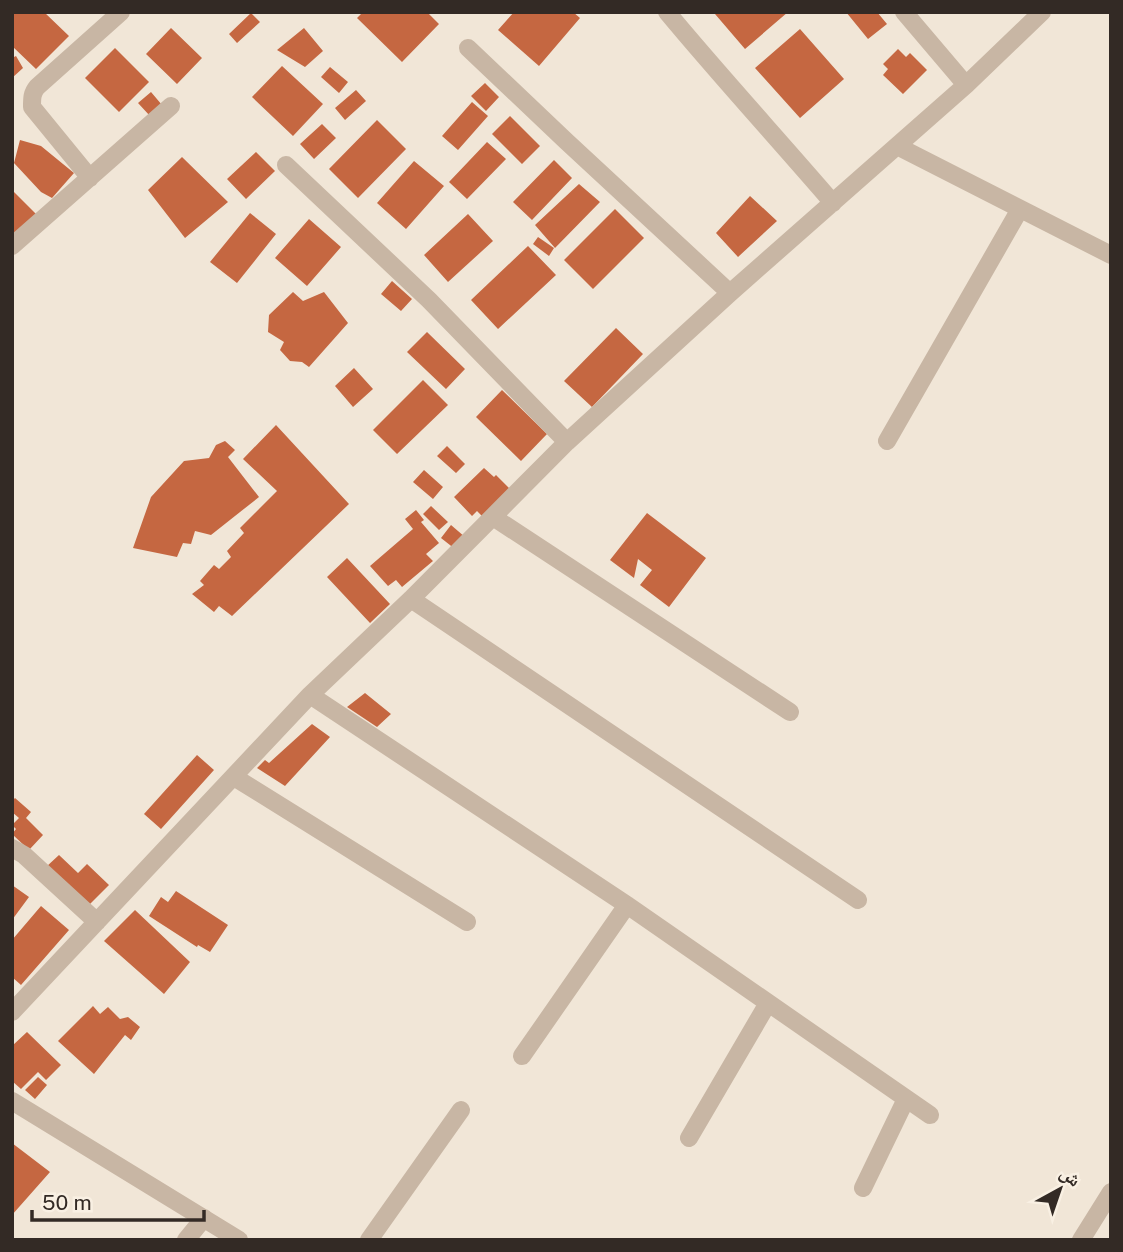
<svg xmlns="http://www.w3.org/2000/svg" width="1123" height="1252" font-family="'Public Sans','Noto Naskh Arabic',sans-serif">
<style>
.building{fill:#c56741}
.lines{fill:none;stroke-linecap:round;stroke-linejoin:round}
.minor{stroke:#c8b6a4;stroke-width:18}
</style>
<rect width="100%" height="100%" fill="#f1e6d7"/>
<!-- building -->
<path class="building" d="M12,12H44L69,36L36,69L12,46Z
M363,12H427L439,24L402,62L357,18Z
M514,12H573L580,18L539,66L498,30Z
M717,12H788L745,49L715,14Z
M846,12H877L887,24L868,39Z
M251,13L260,22L237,43L229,34Z
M171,28L202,58L177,84L146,54Z
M304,28L323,51L305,67L277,50Z
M800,29L844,79L800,118L755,68Z
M115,48L149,82L119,112L85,78Z
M898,49L906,57L910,53L927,70L903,94L883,75L888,69L883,64Z
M16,56L23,68L12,78V58Z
M282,66L323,104L293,136L252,97Z
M330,67L348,82L339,93L321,77Z
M485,83L499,97L486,111L471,96Z
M356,90L366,101L345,120L335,108Z
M151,92L162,105L150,116L138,103Z
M472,102L488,116L458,150L442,136Z
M510,116L540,146L522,164L492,134Z
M377,120L406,149L358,198L329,169Z
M322,124L336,138L314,159L300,144Z
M20,140L41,146L74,173L52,198L41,192L14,163Z
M487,142L506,159L467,199L449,182Z
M256,152L275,171L246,199L227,179Z
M182,157L228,202L185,238L148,190Z
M554,160L572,178L532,220L513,202Z
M414,161L444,186L406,229L377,203Z
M579,184L600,202L555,248L535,225Z
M12,190L36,214L12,237Z
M750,196L777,221L738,257L716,233Z
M615,209L644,238L593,289L564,260Z
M250,213L276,234L237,283L210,262Z
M468,214L493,241L448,282L424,255Z
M309,219L341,247L307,286L275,258Z
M538,237L554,248L549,256L533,244Z
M528,246L556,275L498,329L471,300Z
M392,281L412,299L401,311L381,294Z
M293,292L303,301L324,292L348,323L309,367L302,362L290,361L280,350L284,342L268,332L269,315Z
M616,328L643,354L592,407L564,381Z
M427,332L465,369L446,389L407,352Z
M354,368L373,389L353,407L335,386Z
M423,380L448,405L397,454L373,430Z
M502,390L547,434L521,461L476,417Z
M276,425L349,504L232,616L219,606L214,612L192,594L204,585L200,581L214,565L219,569L231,557L227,551L244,533L240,528L277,491L243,459Z
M225,441L235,450L228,457L259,497L211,535L195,531L191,544L183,543L177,557L133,548L151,497L184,461L209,458L216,445Z
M447,446L465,464L456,473L437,456Z
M484,468L494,477L496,475L511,490L483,517L477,511L472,516L454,497Z
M424,470L443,487L433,499L413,482Z
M431,506L448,522L439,530L423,514Z
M416,510L424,520L421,522L439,543L426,554L433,561L402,587L396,580L388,586L370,566L413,529L405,519Z
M647,513L706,558L669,607L640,585L652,570L638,559L634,578L610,560Z
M451,525L465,537L455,549L441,538Z
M347,558L390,604L370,623L327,577Z
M365,693L391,714L377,727L347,707Z
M312,724L330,737L285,786L257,768L265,760L269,763Z
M197,755L214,770L161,829L144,814Z
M15,798L31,812L26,818L43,835L29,850L12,834L16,829L12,825L19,818L12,812V801Z
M59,855L78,873L87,864L109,885L87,907L46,867Z
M12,885L29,897L12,920Z
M176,891L228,925L210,952L198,945L197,947L149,916L161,897L168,902Z
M41,906L69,930L21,985L12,977V940Z
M135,910L190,962L164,994L104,941Z
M93,1006L100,1014L108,1007L120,1019L128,1017L140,1027L131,1040L125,1035L94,1074L58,1041Z
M27,1032L61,1065L46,1080L38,1072L21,1089L12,1081V1046Z
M38,1077L47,1085L35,1099L25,1090Z
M12,1143L50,1172L12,1215Z"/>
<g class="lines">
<!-- minor -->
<path class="minor" d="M667,12C721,77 778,139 833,203
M904,12L966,85
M468,48L566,141L730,293
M897,146L1111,255
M286,165L429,300L567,442
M90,178L32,107C32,98 32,93 37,87L121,12
M12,246L171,106
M887,441L1020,209
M493,517L790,712
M411,599L858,900
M310,695L627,905L930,1115
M234,777L467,922
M12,848L24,855L97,922
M12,1012L310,695L411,599L567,442L730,293L966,85L1042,12
M522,1056L627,905
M12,1101L239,1240
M689,1138L768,1003
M863,1188L906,1099
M186,1240L204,1218
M369,1240L461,1110
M1081,1240L1111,1192"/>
</g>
<!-- border -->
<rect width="1123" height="1252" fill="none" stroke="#332a25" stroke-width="28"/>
<!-- north arrow -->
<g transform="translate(1060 1189) rotate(40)" stroke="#f9f0e3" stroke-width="5" paint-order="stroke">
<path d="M0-5L12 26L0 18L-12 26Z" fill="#332a25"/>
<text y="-10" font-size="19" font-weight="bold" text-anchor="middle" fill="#332a25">ش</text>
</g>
<!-- scale -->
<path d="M32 1210v10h172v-10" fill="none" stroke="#332a25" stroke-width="3.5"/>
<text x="42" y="1210" font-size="21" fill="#332a25" stroke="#f9f0e3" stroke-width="5" paint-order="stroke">50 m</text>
</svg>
